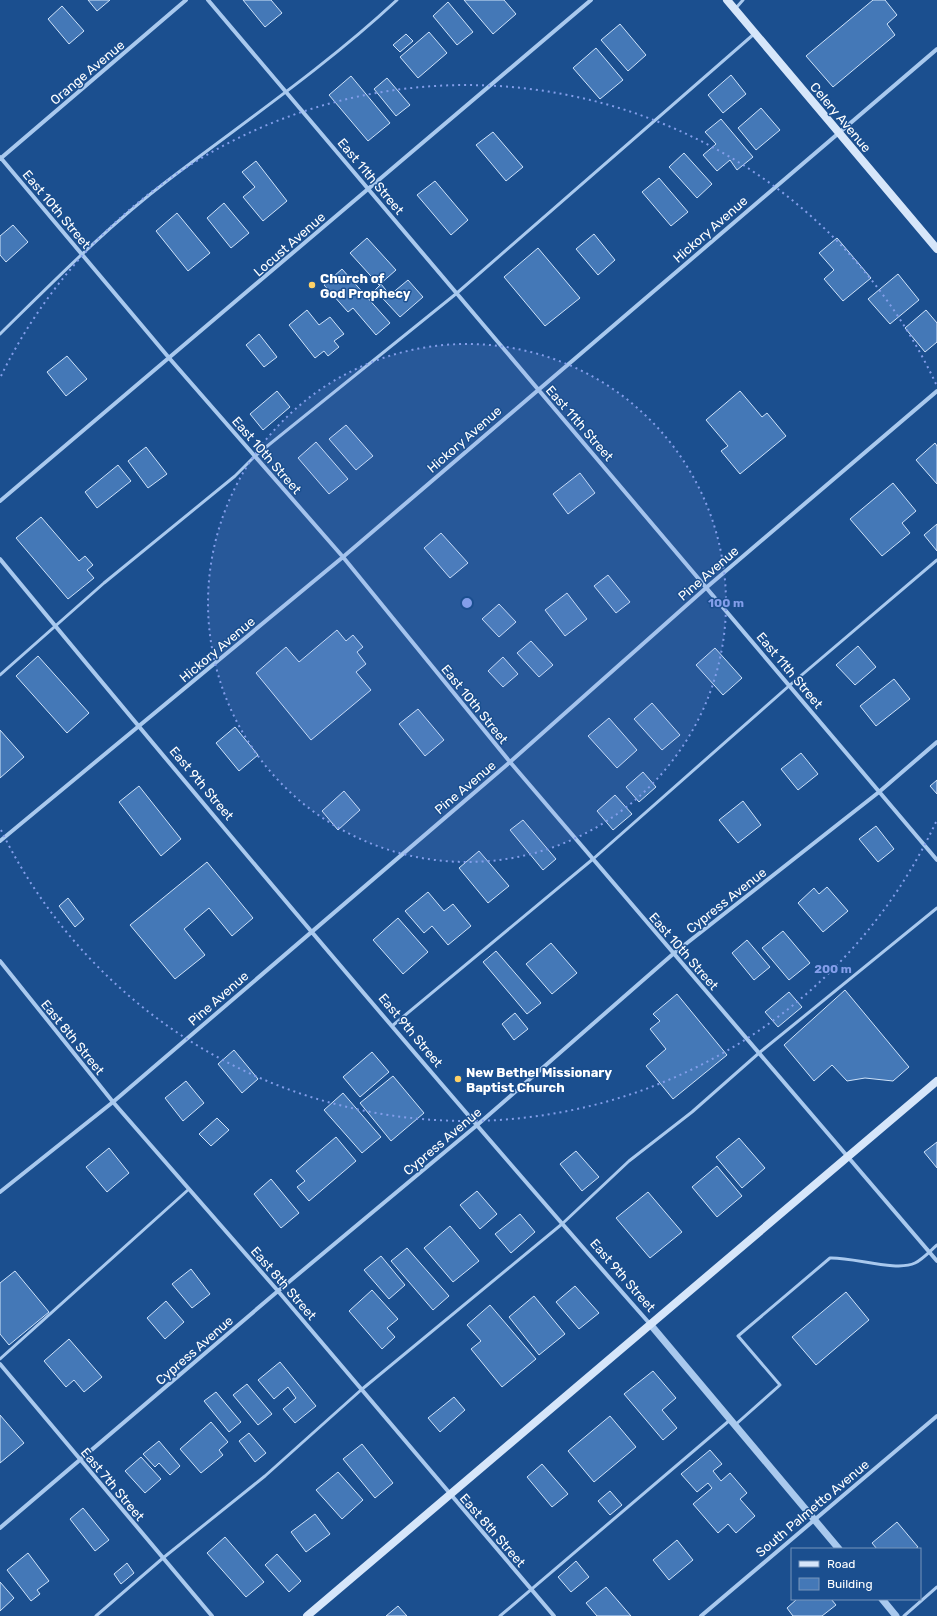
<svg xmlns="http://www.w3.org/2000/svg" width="937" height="1616" font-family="Rubik,sans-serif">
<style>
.building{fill:#4478b7;stroke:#cfe3fa}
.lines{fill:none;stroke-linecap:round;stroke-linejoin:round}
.service{stroke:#a9c9ee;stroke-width:3}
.minor{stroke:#a9c9ee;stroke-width:4}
.tertiary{stroke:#a9c9ee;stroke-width:7}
.secondary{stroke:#d6e6fa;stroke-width:8}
.ring{fill:none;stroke:#839eea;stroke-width:2;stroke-dasharray:2 4}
.poi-dot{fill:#ffd166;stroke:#1b4f8f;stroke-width:1.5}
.labels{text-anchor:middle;stroke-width:3;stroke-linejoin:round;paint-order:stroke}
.street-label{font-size:13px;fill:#fff;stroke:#1b4f8f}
.poi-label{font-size:13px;font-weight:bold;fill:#fff;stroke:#1b4f8f;text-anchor:start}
.centre{fill:#839eea;stroke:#1b4f8f;stroke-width:2}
.ring-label{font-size:12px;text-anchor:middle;font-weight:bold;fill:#839eea;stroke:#1b4f8f;stroke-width:3;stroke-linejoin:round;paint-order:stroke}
</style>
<rect width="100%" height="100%" fill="#1b4f8f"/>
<!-- building -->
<path class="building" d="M88,0H110L97,11Z
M243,0H271L282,13L265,27Z
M464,0H504L516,14L493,34Z
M873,0H885L897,15L887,24L895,35L833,87L806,56Z
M448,2L473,32L457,45L433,16Z
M62,6L84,31L69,44L48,19Z
M620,24L646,55L628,71L601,40Z
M429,32L447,53L418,78L400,57Z
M406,34L413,41L400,52L393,45Z
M596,48L623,80L600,99L573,68Z
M731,75L746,94L723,113L708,95Z
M351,76L390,123L368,141L329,95Z
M387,78L410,105L396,116L374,89Z
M761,108L780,130L756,150L738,128Z
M721,119L753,157L737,170L730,160L717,171L703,155L716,144L705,132Z
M493,132L523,167L506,181L476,145Z
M684,153L712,184L697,198L669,167Z
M256,161L287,201L263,221L243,197L255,187L242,172Z
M659,178L688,212L671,226L642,192Z
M435,181L468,220L451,235L417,195Z
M224,203L249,233L231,248L207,218Z
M177,213L210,253L188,271L156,231Z
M13,225L28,242L6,262L0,255V236Z
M594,234L615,260L598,275L576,249Z
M367,238L396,270L379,285L350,253Z
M837,238L871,278L843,301L824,279L834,270L819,253Z
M538,248L580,298L545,326L504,277Z
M342,269L390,323L376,335L353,308L348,312L324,285Z
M898,274L919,300L890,324L868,299Z
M408,280L423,297L400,317L375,290L381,284L390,295Z
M307,310L319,325L330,317L344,334L334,341L339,347L328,356L324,351L315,358L289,325Z
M926,310L937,323V342L925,352L905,328Z
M259,334L277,357L264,367L246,345Z
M67,356L87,379L66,396L47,372Z
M277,391L290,407L263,430L250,414Z
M740,391L762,417L767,413L786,436L740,474L721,451L728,446L706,420Z
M346,425L373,456L356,470L329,439Z
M316,442L348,479L329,494L298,458Z
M935,443L937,446V484L916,460Z
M146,447L167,474L148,488L128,461Z
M118,465L131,481L97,508L85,492Z
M580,473L595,493L568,514L553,494Z
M893,483L916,511L902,523L910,533L882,556L850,519Z
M41,517L79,561L85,556L93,565L87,570L94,578L68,599L16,538Z
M937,524V551L924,535Z
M441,533L468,563L450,578L424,548Z
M608,575L630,602L616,613L594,586Z
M567,593L587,619L565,636L545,610Z
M499,604L516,622L499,637L482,619Z
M337,630L346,641L353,635L363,647L357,652L366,664L356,672L371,690L311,740L256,673L286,647L299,662Z
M531,641L553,665L539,677L517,653Z
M858,646L876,667L855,685L836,665Z
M715,648L742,678L723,695L696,665Z
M38,656L89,713L67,733L16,676Z
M503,657L518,674L503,687L488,671Z
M894,679L910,699L876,726L860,706Z
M652,703L680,735L662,750L634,719Z
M418,709L444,740L425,756L399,724Z
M609,718L637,750L617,768L588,736Z
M235,727L258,755L239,771L216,743Z
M0,730L24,757L0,778Z
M801,753L818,774L798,790L781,769Z
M643,772L656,787L639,802L626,787Z
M937,780V794L930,786Z
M139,786L181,839L161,856L119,802Z
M344,791L360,810L338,830L322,811Z
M615,795L632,814L613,830L597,811Z
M743,801L761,825L738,843L719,820Z
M523,820L556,859L543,870L510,830Z
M876,826L894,849L878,862L859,839Z
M479,851L509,886L488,903L459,868Z
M207,862L253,918L232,936L209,908L184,929L205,955L175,979L130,925Z
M827,887L848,911L823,932L798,903L814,888L819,894Z
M428,892L444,911L453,904L471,926L448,945L432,926L424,933L405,911Z
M68,898L84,919L75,927L59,906Z
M398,918L428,952L403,974L373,940Z
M783,931L810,963L789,980L762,948Z
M747,940L770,967L754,980L732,953Z
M551,943L577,973L552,994L526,964Z
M496,951L541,1003L527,1014L483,962Z
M845,990L909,1067L893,1081L865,1078L847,1081L832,1065L814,1081L784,1045Z
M789,992L802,1007L778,1027L765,1012Z
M677,994L727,1055L673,1099L646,1066L666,1049L650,1029L660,1021L653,1014Z
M515,1013L528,1029L514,1040L502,1024Z
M234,1050L258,1079L242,1093L218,1064Z
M372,1052L389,1072L360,1097L343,1077Z
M393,1076L424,1113L391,1141L360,1103Z
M186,1081L204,1103L183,1121L165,1098Z
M343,1093L381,1137L362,1153L324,1110Z
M217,1118L229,1130L211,1146L199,1134Z
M336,1137L356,1161L309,1201L297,1187L305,1181L296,1171Z
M739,1138L765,1168L742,1188L716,1157Z
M937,1142V1168L924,1152Z
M109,1148L129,1173L107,1192L86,1167Z
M576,1151L599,1177L582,1191L560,1164Z
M717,1166L742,1196L717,1217L692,1187Z
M271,1179L299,1213L281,1228L254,1194Z
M477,1191L497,1214L480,1229L460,1205Z
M648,1192L682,1232L650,1258L616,1218Z
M520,1214L535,1232L511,1253L495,1234Z
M450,1226L479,1261L453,1282L424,1248Z
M407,1248L449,1296L433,1310L391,1261Z
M381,1256L405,1285L389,1299L364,1270Z
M191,1269L210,1294L192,1308L172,1284Z
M15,1271L49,1312L9,1345L0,1334V1283Z
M575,1286L599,1313L579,1329L556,1302Z
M372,1290L398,1319L387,1328L395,1337L382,1349L349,1311Z
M846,1292L869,1320L816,1365L792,1337Z
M534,1296L565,1334L539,1355L509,1317Z
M166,1301L184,1322L165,1339L147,1318Z
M490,1305L536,1359L502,1387L471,1349L481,1341L467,1325Z
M69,1339L102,1377L84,1392L74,1380L66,1387L44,1361Z
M280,1362L316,1406L295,1423L283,1409L296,1398L288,1387L274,1399L258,1380Z
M653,1371L676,1398L662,1410L677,1428L663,1440L624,1394Z
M247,1384L272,1414L258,1425L233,1395Z
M216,1392L241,1422L229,1432L204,1401Z
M454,1397L465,1410L440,1432L428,1418Z
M0,1415L24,1443L0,1463Z
M610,1416L636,1447L594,1482L568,1451Z
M211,1422L228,1442L219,1450L223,1455L201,1473L180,1449Z
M249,1433L266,1453L255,1462L239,1441Z
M159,1441L180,1466L170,1475L159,1463L155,1467L143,1454Z
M362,1444L393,1483L375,1498L343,1459Z
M710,1450L722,1464L713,1471L721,1481L730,1473L747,1493L740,1499L755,1516L736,1533L728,1524L718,1533L693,1504L712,1488L708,1483L697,1492L681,1474Z
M141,1457L161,1479L145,1493L125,1471Z
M542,1464L568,1494L552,1507L527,1477Z
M338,1472L363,1500L342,1519L316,1490Z
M610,1491L622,1505L610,1515L598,1501Z
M83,1508L109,1540L95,1551L70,1519Z
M315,1514L330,1534L306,1552L291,1532Z
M897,1522L918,1547L915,1549H877L872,1543Z
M225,1537L264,1582L246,1597L207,1553Z
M677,1540L693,1560L669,1580L653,1560Z
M28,1553L49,1581L37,1590L40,1594L31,1601L7,1570Z
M277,1554L301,1581L289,1592L265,1565Z
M576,1561L589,1577L571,1592L558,1577Z
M127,1563L134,1573L121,1584L114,1574Z
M0,1582L14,1598L0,1611Z
M606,1587L631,1616H597L586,1603Z
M797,1599H831L836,1605L822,1616H793L787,1608Z
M398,1606L407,1616H386Z"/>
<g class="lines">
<!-- service -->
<path class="service" d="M735,9L743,0
M0,334C54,281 107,227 167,181C244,122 325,67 397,0
M0,675L104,583L235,476L255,456L457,293L754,34
M392,1026L593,859L790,685L937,560
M0,1359L189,1189
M735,1425L780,1385L738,1336L830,1258C853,1257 897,1272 915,1263C923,1259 930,1251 937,1245
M96,1616L163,1558L265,1476L361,1390L562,1224L629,1161L692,1112L759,1053L937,908
M500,1616L730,1420
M904,1616L937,1587"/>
<!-- minor -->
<path class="minor" d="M208,0L937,860
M0,157L170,359L343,557L510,762L937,1261
M0,159L186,0
M0,501L591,0
M0,559C213,817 429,1073 650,1324
M0,841L343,557L937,49
M0,961L113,1102L278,1291L554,1616
M0,1192L113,1102L510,762L707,587L937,391
M0,1364L212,1616
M0,1528L278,1291L476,1126L673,954L879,792L937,742
M701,1616L937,1416"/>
<!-- tertiary -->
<path class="tertiary" d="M650,1324L839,1549
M882,1599L896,1616"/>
<!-- secondary -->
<path class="secondary" d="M727,0L937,249
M307,1616L937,1081"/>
</g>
<!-- distance rings -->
<circle cx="467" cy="603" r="259" fill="#839eea" fill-opacity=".12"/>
<g class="ring">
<circle cx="467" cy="603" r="259"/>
<path d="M936 822A518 518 0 0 1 1 830M1 376A518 518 0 0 1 936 384"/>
</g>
<!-- markers -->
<g class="poi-dot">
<circle cx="312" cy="285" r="4"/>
<circle cx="458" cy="1079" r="4"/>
</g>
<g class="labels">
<!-- street labels -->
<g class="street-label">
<text transform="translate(87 72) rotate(-40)" y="5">Orange Avenue</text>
<text transform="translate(841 117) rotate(50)" y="5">Celery Avenue</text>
<text transform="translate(371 176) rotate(50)" y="5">East 11th Street</text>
<text transform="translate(57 209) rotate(50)" y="5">East 10th Street</text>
<text transform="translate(710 229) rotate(-41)" y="5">Hickory Avenue</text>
<text transform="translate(289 244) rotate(-41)" y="5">Locust Avenue</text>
<text transform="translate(580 423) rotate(49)" y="5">East 11th Street</text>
<text transform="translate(464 439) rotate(-41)" y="5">Hickory Avenue</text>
<text transform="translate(267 455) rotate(49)" y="5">East 10th Street</text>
<text transform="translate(708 573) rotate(-41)" y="5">Pine Avenue</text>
<text transform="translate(217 649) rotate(-40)" y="5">Hickory Avenue</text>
<text transform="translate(790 670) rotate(50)" y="5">East 11th Street</text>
<text transform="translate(475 704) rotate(51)" y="5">East 10th Street</text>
<text transform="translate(202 783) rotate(50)" y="5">East 9th Street</text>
<text transform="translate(465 787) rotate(-40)" y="5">Pine Avenue</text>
<text transform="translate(726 900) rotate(-38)" y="5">Cypress Avenue</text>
<text transform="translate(684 951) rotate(49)" y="5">East 10th Street</text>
<text transform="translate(218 998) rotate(-41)" y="5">Pine Avenue</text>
<text transform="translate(411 1030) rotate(50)" y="5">East 9th Street</text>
<text transform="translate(73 1037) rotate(51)" y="5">East 8th Street</text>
<text transform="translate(442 1141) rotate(-40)" y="5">Cypress Avenue</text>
<text transform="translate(623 1275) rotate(49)" y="5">East 9th Street</text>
<text transform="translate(284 1283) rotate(49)" y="5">East 8th Street</text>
<text transform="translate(194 1350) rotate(-41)" y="5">Cypress Avenue</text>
<text transform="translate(113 1484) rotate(50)" y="5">East 7th Street</text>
<text transform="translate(812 1508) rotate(-40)" y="5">South Palmetto Avenue</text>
<text transform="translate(493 1530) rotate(49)" y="5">East 8th Street</text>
</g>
<!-- poi labels -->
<g class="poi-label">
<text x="320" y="283">Church of<tspan x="320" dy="15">God Prophecy</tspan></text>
<text x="466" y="1077">New Bethel Missionary<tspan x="466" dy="15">Baptist Church</tspan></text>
</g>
</g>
<circle cx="467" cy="603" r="6" class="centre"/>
<g class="ring-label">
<text x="726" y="607">100 m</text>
<text x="833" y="973">200 m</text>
</g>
<!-- legend -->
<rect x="791" y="1548" width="130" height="52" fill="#1b4f8f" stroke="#7695bc"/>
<rect x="799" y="1561" width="20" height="6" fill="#d6e6fa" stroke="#7695bc"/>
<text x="827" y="1568" font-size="12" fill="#ffffff">Road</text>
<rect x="799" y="1578" width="20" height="12" fill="#4478b7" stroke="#7695bc"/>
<text x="827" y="1588" font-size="12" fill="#ffffff">Building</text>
</svg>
